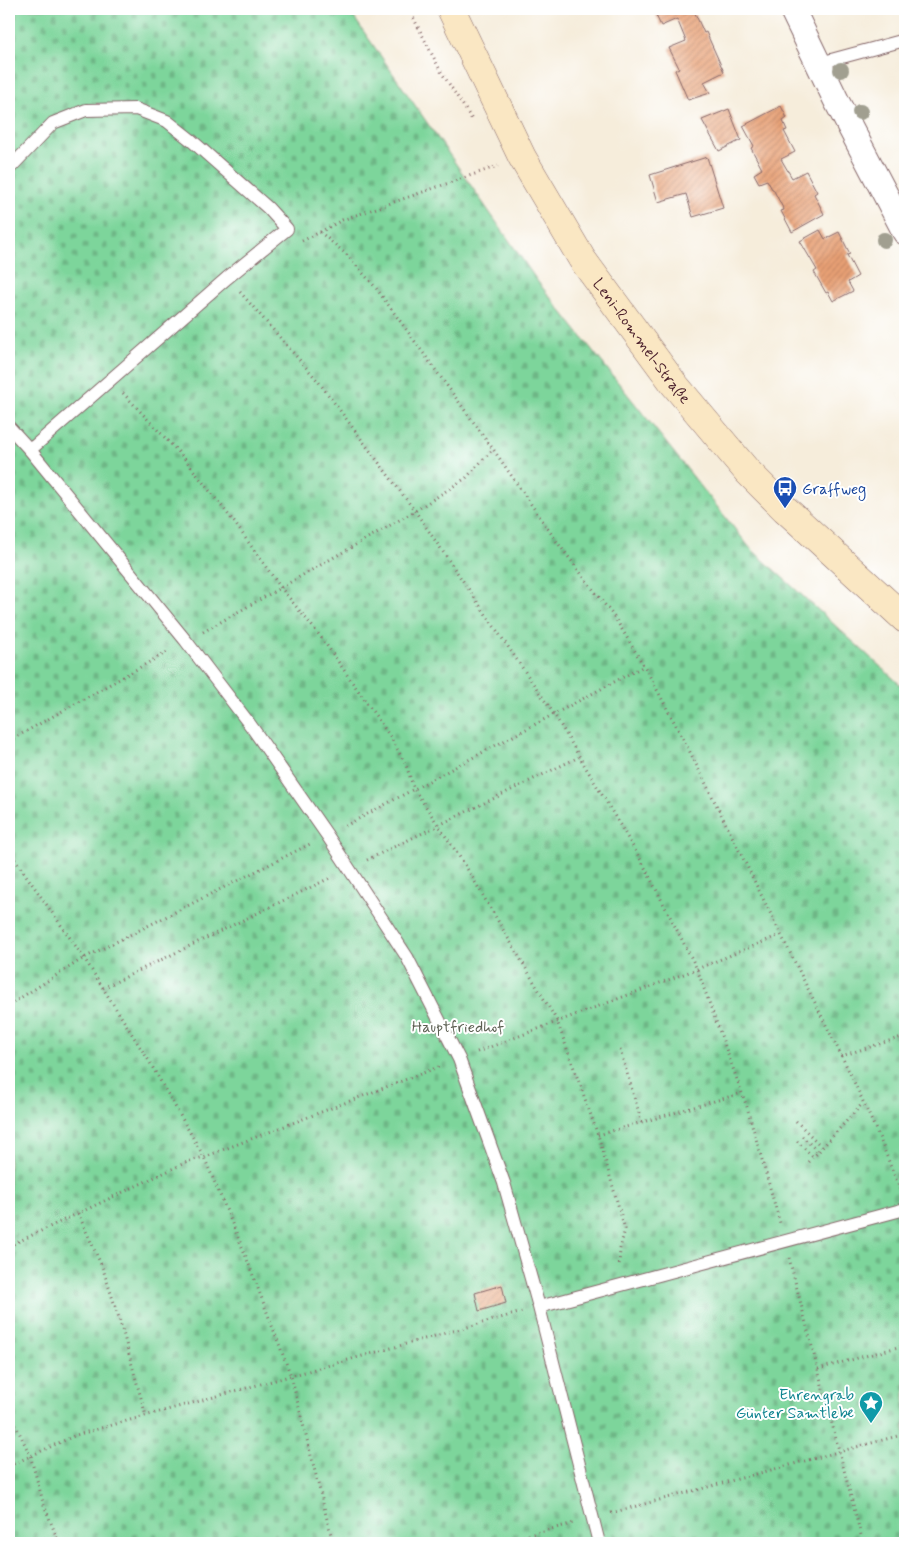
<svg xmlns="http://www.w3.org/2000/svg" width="914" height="1552" font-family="Mynerve,sans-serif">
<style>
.cemetery{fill:url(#cemetery-stones);stroke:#647a63}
.building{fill:url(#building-hatch)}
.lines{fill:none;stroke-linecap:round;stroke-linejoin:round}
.lane-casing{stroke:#866769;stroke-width:14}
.street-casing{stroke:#866769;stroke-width:27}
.secondary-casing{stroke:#866769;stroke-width:29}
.path{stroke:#866769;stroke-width:3;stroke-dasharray:1 4;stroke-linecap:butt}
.lane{stroke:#fff;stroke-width:12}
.street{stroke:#fff;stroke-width:25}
.secondary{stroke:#fae7c3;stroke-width:28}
.tree{fill:#a19f90}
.labels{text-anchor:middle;stroke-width:4;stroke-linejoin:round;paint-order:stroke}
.street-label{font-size:16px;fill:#4a1f2b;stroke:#fff}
.transit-label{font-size:16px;fill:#164399;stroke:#fff;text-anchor:start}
.park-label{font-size:16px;fill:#5c5f52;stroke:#fff}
.culture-label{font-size:16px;fill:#0d838f;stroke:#fff;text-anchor:end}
</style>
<defs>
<pattern id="cemetery-stones" width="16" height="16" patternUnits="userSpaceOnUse" patternTransform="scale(1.25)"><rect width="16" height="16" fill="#7dd59b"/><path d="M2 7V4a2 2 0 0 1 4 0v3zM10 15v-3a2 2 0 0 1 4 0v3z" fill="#6eb686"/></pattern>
<pattern id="building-hatch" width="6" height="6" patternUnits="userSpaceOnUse" patternTransform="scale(1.25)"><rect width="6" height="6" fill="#e8a075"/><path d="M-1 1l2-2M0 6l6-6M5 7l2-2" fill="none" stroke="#be8260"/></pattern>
</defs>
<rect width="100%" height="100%" fill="#fff"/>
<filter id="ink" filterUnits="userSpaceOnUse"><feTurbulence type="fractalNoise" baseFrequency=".02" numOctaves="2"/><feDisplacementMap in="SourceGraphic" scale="10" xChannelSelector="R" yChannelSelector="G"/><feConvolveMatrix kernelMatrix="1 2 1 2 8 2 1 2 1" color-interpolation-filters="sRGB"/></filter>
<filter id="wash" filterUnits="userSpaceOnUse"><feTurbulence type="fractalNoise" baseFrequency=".0096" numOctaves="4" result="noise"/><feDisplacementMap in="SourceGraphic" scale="20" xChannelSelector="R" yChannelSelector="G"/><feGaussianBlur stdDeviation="1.12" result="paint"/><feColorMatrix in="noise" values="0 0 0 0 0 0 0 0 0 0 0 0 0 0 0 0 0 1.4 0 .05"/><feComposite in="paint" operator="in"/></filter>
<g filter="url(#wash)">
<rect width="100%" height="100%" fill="#f6eddb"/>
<!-- cemetery -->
<path class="cemetery" d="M9,9H348L538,282L750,548L905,689V1543H9Z"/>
<g id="blocks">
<!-- building -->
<path class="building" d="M653,9H696L697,10L694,11L704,33L706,32L724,72L704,82L710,93L688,100L675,70L679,68L669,48L686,41L677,19L661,26Z
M781,106L787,118L783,121L787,130L784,131L795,152L781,159L792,178L806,171L817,192L814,194L824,214L792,232L781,211L784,210L773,189H772L767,180L759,183L754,174L762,169L751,148L754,146L743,126Z
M729,109L741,140L719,151L702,120Z
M707,157L723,208L693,217L686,194L658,202L650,175Z
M820,230L825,239L839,232L850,254L847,255L858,276L848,282L853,291L833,301L828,292L826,293L814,272L817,270L800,241Z
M502,1285L506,1303L479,1311L475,1293Z"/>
</g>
</g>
<g filter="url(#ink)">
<use href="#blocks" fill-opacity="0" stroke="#866769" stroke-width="1"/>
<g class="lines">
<!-- lane casing -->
<g class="lane-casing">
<path id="lane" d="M820,63L905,40
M9,169L53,123L86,110L136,109L167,121L191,140L268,208L287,229L227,278L30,450
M9,427L30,450L186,641L251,726L327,835L407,957L459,1059L504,1183L539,1307L599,1543
M539,1307L905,1209"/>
</g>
<!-- street casing -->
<g class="street-casing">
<path id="street" d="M792,9L837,102L905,232"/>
</g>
<!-- secondary casing -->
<g class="secondary-casing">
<g id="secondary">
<path id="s1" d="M451,9L522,157L582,259L674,384L747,471L785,509L905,619"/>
</g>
</g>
<!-- path -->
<path class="path" d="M409,9L440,70L473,121
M320,232L342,220L498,166
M302,241L320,232L346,254L376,288L493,449L557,542L615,618L647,671L688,748L850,1073L880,1139L901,1192
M240,292L318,381L415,511L554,714L642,862L697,969L747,1107L780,1223
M123,393L184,458L234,522L281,588L321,637L391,738L406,765L414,789L465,865L557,1021L598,1135L625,1229L620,1249L619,1267
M203,632L415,511L466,478L493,449
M9,741L169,651
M345,826L644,666
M9,851L84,958L149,1061L204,1157L245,1254L291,1376L333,1543
M367,860L579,757
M103,988L332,877
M9,1005L84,958L310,844
M620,1050L642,1123
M477,1052L697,969L780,935
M841,1056L905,1036
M796,1121L822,1147
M598,1135L742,1093
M802,1136L818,1152
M797,1141L813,1157
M809,1162L863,1103
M78,1213L103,1269L119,1318L146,1416
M9,1246L189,1161L204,1157L441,1066
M789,1258L863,1543
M818,1369L905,1345
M9,1411L30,1455L44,1505L59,1543
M9,1466L76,1435L522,1312
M611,1513L905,1434
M499,1543L574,1523"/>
<!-- lane -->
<use href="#lane" class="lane"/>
<!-- street -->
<use href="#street" class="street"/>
<!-- secondary -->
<use href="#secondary" class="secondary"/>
</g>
<!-- trees -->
<g class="tree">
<circle cx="841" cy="70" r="8"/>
<circle cx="860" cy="112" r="8"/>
<circle cx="884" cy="240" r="8"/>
</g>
</g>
<!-- icons -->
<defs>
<g id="bus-pin" transform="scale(1.25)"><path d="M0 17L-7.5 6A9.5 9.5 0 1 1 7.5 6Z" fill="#1a4fb4" stroke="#fff"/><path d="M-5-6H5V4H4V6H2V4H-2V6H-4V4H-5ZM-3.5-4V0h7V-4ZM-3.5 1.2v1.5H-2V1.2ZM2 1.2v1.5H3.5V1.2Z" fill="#fff"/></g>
<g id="sight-pin" transform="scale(1.25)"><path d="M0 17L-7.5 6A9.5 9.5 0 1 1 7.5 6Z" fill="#0f9aa8" stroke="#fff"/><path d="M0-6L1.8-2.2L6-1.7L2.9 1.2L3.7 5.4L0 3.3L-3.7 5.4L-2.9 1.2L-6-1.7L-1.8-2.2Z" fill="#fff"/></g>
</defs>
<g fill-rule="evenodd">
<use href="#bus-pin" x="785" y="488"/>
<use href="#sight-pin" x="871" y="1403"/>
</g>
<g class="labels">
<!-- street labels -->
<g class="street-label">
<text dy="6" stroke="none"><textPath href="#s1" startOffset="384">Leni-Rommel-Straße</textPath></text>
</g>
<!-- transit labels -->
<g class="transit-label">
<text x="802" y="494">Graffweg</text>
</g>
<!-- park labels -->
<g class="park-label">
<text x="458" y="1032">Hauptfriedhof</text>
</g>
<!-- culture labels -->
<g class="culture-label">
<text x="854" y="1400">Ehrengrab<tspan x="854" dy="18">Günter Samtlebe</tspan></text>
</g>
</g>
<!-- margin -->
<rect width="914" height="1552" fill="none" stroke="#fff" stroke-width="30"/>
</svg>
